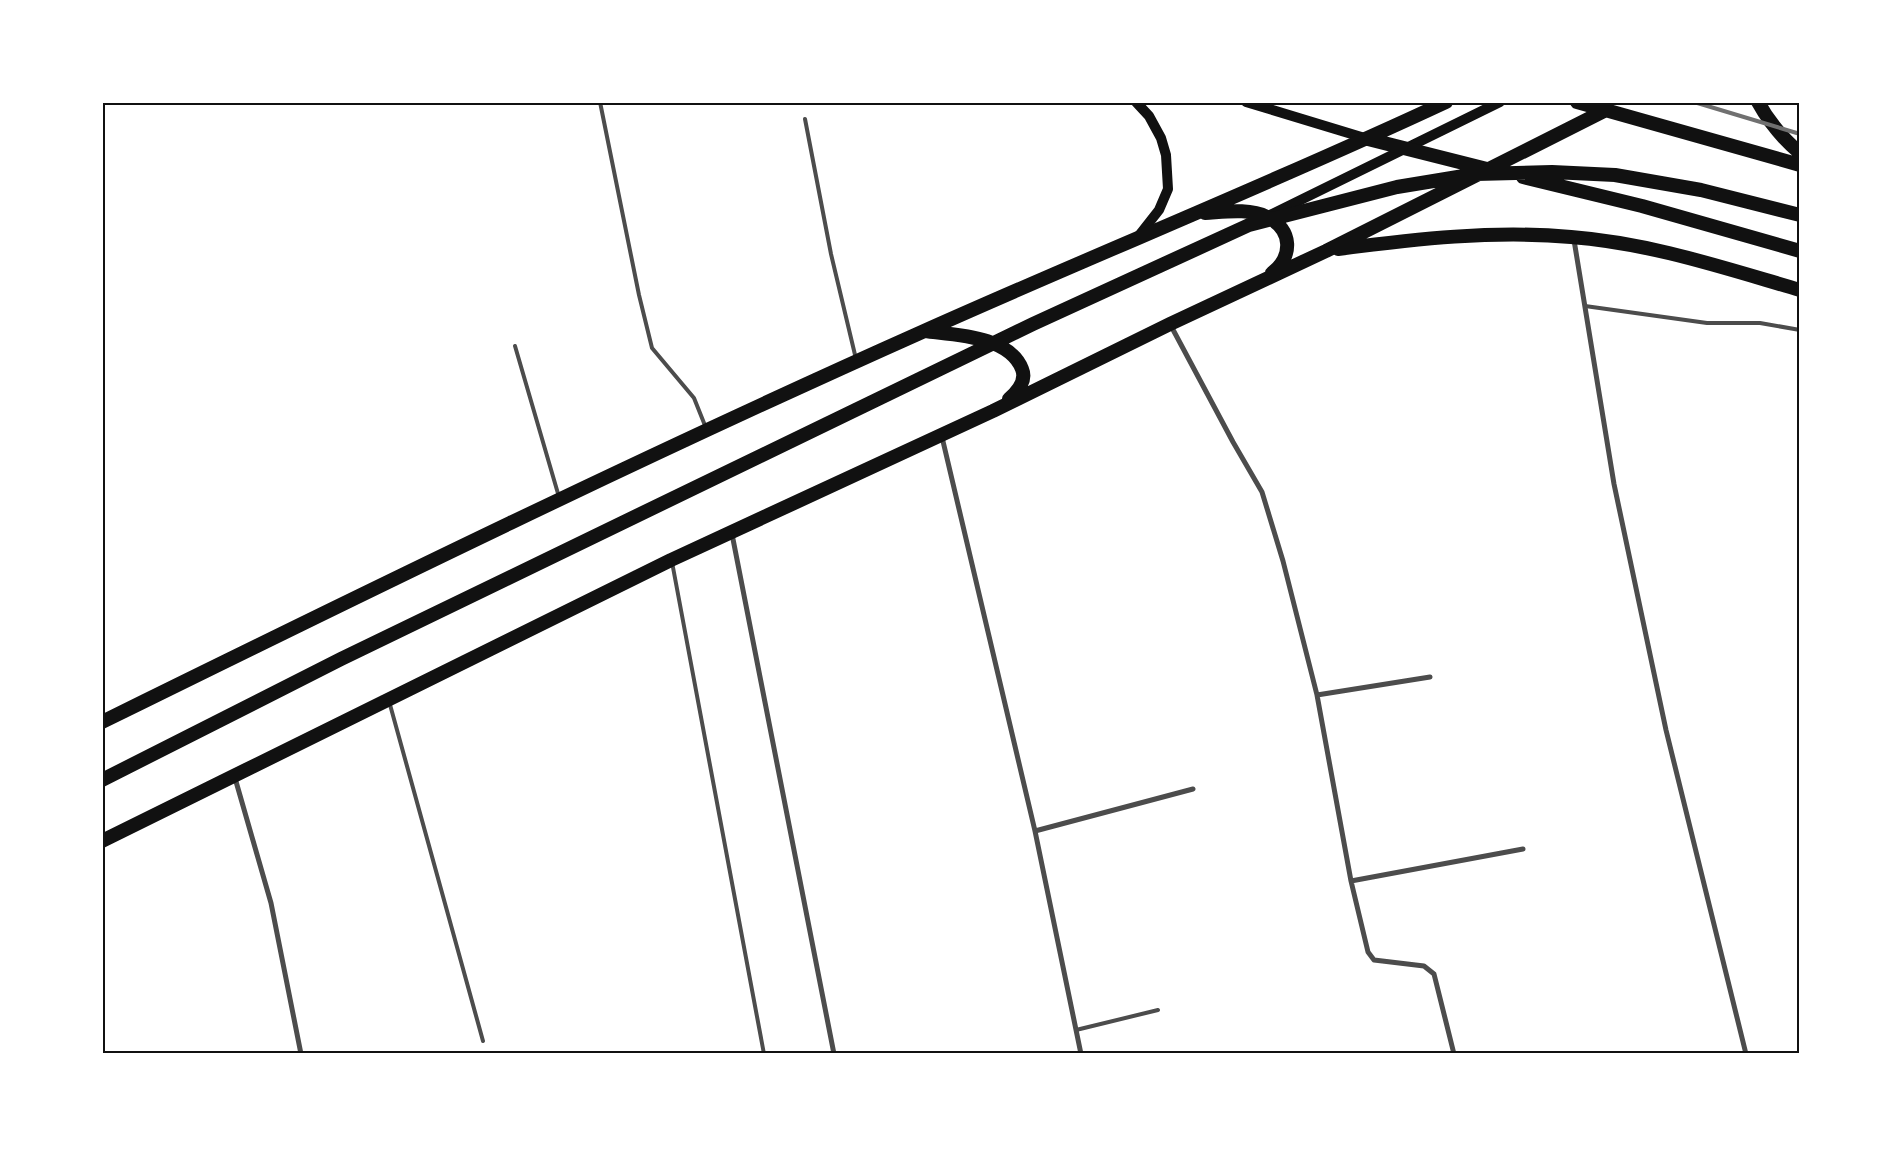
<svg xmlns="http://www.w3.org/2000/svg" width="1902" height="1156" font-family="'Source Sans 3',sans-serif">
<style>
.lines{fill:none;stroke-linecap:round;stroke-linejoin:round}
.service{stroke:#4c4c4c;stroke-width:4}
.minor{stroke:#4c4c4c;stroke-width:5}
.secondary{stroke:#111;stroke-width:10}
.trunk{stroke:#111;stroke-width:14}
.rail{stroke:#707070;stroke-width:4}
.neatline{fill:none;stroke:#111;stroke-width:2}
</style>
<rect width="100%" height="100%" fill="#fff"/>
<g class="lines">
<!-- service -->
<path class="service" d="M600,102L639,295L652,348L694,398L706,428
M805,119L831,254L856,359
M1585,306L1707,323H1760L1800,330
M515,346L559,497
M672,562L764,1054
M389,701L483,1041
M1076,1030L1158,1010"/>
<!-- minor -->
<path class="minor" d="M1574,240L1614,484L1666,730L1746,1054
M1170,324L1233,442L1262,492L1283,561L1317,695L1351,881L1368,952L1374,960L1424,966L1434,974L1454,1054
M942,437L1035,831L1081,1054
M732,534L834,1054
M1317,695L1430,677
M235,778L271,903L301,1054
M1035,831L1193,789
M1351,881L1523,849"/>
<!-- secondary -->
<path class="secondary" d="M1136,102L1149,116L1161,138L1166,155L1168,189L1159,210L1137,238
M1246,102L1368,139
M1270,215L1500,102"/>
<!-- trunk -->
<path class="trunk" d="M1577,102L1800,165
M1758,102C1769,122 1782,138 1800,153
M1368,139L1487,169
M1523,177L1642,206L1800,251
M1205,213C1224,212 1249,208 1267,217C1293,229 1293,257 1272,273
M1338,249C1416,239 1493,230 1571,237C1650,243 1724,268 1800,290
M925,331C956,335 1009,336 1022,369C1027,381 1017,392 1009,399
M102,722C374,588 646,455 922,332C1096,254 1273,183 1446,102
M102,780L341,659L1033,324L1249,225L1397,187L1476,174L1552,172L1615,175L1701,190L1800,215
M102,841L671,560L993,411L1170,324L1326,251L1604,111"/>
<!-- rail -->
<path class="rail" d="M1694,102L1800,134"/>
</g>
<!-- border -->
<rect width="1902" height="1156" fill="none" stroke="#ffffff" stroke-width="208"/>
<rect x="104" y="104" width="1694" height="948" class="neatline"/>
</svg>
